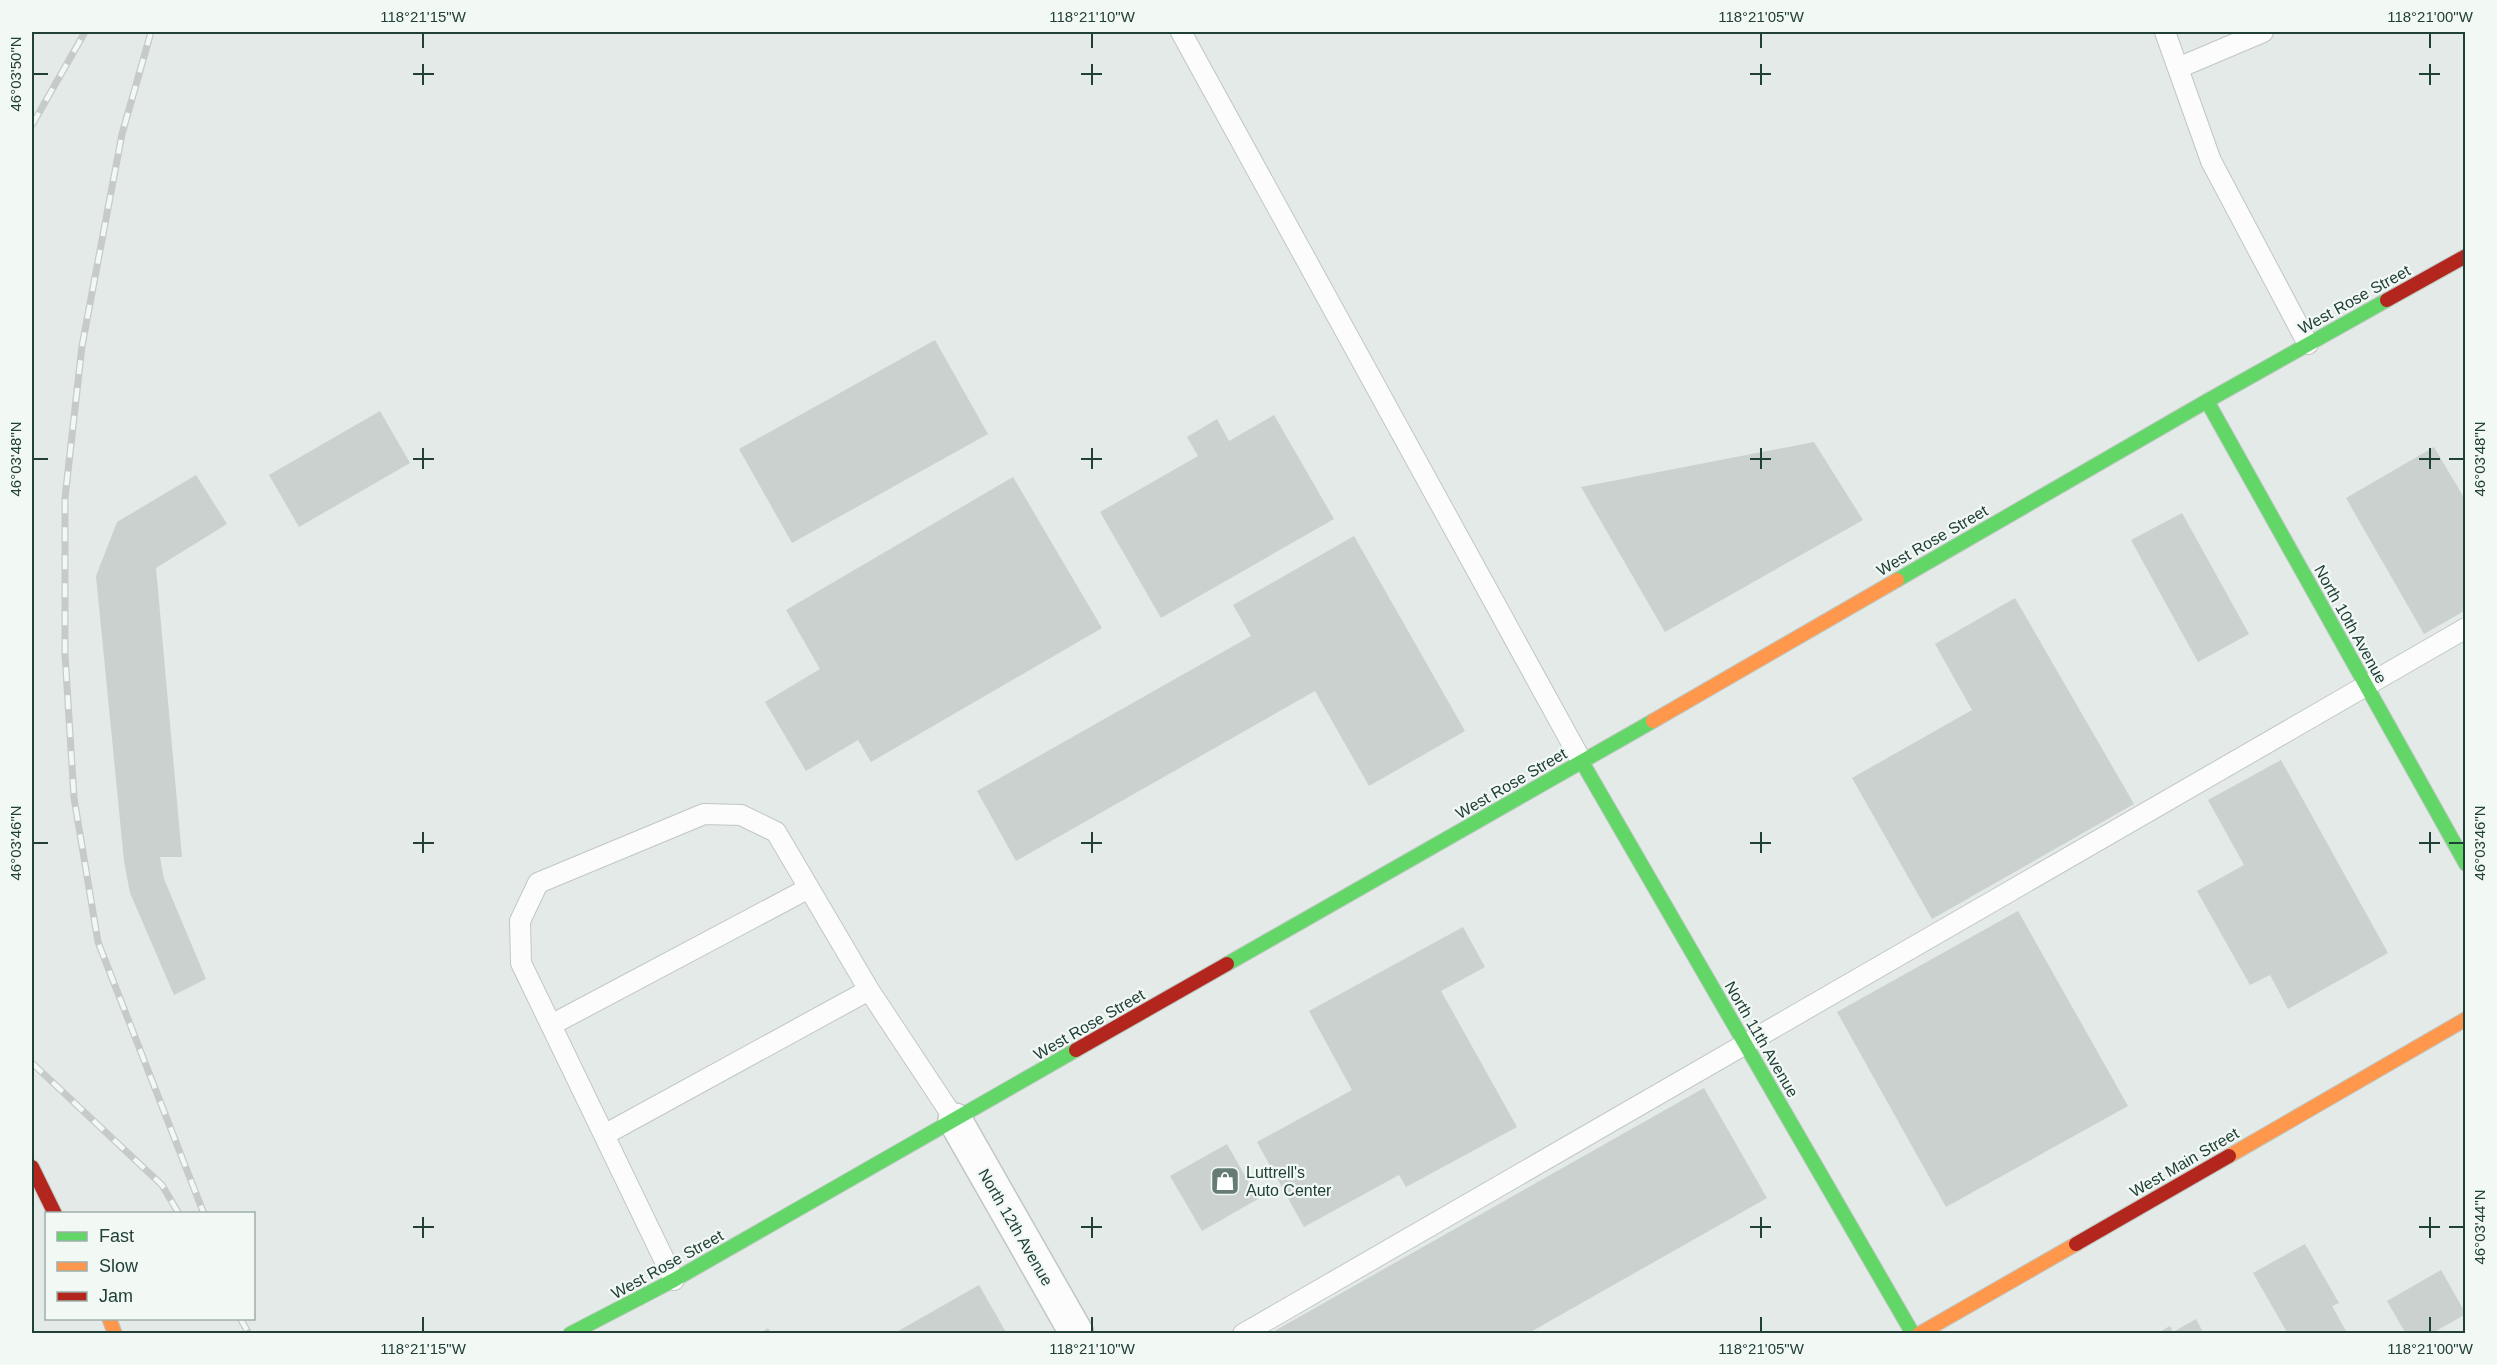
<svg xmlns="http://www.w3.org/2000/svg" width="2497" height="1365" font-family="Arial,sans-serif">
<style>
.building{fill:#cbd1ce}
.lines{fill:none;stroke-linecap:round;stroke-linejoin:round}
.lane-casing{stroke:#c1c7c4;stroke-width:22}
.street-casing{stroke:#c1c7c4;stroke-width:36}
.fast-casing{stroke:#bfc8c4;stroke-width:16}
.slow-casing{stroke:#bfc8c4;stroke-width:16}
.jam-casing{stroke:#bfc8c4;stroke-width:16}
.lane{stroke:#fbfcfb;stroke-width:20}
.street{stroke:#fbfcfb;stroke-width:33}
.fast{stroke:#63d668;stroke-width:14}
.slow{stroke:#ff974d;stroke-width:14}
.jam{stroke:#b3261e;stroke-width:14}
.rail-casing{stroke:#c6cbc9;stroke-width:7}
.rail{stroke:#f2f9f5;stroke-width:4.5;stroke-dasharray:14;stroke-linecap:butt}
.ticks{fill:none;stroke:#203f36;stroke-width:2}
.labels{text-anchor:middle;stroke-width:4.5;stroke-linejoin:round;paint-order:stroke}
.street-label{font-size:16px;fill:#203f36;stroke:#f2f9f5}
.poi-label{font-size:16px;fill:#203f36;stroke:#f2f9f5;text-anchor:start}
.neatline{fill:none;stroke:#203f36;stroke-width:2}
.ticks-label{font-size:15px;text-anchor:middle;fill:#203f36}
</style>
<rect width="100%" height="100%" fill="#e4eae7"/>
<!-- building -->
<path class="building" d="M935,340L988,434L792,543L739,449Z
M380,411L410,463L299,527L269,475Z
M1274,415L1334,519L1161,618L1100,512L1198,456L1187,437L1217,419L1229,441Z
M1814,442L1863,520L1665,632L1581,487Z
M2434,447L2466,501V610L2424,634L2346,498Z
M196,475L227,524L156,568L182,857H160L164,879L206,979L174,995L130,893L124,861L96,576L117,522Z
M1013,477L1102,628L871,762L858,740L806,771L765,702L820,669L786,610Z
M2182,513L2249,634L2198,662L2131,540Z
M1354,536L1465,731L1369,786L1315,691L1016,861L977,791L1251,636L1233,605Z
M2015,598L2134,804L1932,919L1852,778L1972,710L1935,644Z
M2281,760L2388,953L2288,1009L2270,975L2250,985L2197,891L2244,865L2208,800Z
M2018,911L2128,1106L1946,1207L1837,1012Z
M1463,927L1485,967L1441,991L1517,1127L1406,1187L1399,1175L1304,1227L1257,1142L1352,1090L1309,1011Z
M1704,1088L1767,1198L1527,1334H1269Z
M1227,1144L1258,1199L1202,1231L1170,1176Z
M2305,1244L2339,1303L2332,1306L2346,1331L2341,1334H2288L2253,1273Z
M2441,1270L2466,1314L2436,1331L2438,1334H2406L2387,1301Z
M979,1285L1007,1334H893Z
M2196,1319L2204,1334H2156L2170,1326L2173,1332Z
M768,1328L772,1334H759Z"/>
<g class="lines">
<!-- lane casing -->
<g class="lane-casing">
<path id="lane" d="M1181,32L1582,762
M2165,32L2211,161L2308,344
M2178,68L2263,32
M551,1025L809,888
M604,1135L869,990
M674,1280L521,963L520,921L538,883L704,814L741,815L776,832L869,990L955,1120
M1243,1334L2466,628"/>
</g>
<!-- street casing -->
<g class="street-casing">
<path id="street" d="M955,1120L1077,1334"/>
</g>
<!-- fast casing -->
<g class="fast-casing">
<path id="fast" d="M2207,401L2466,864
M1897,580L2207,401L2387,300
M1582,762L1913,1334
M1227,964L1653,721
M570,1334L674,1280L1076,1050"/>
</g>
<!-- slow casing -->
<g class="slow-casing">
<path id="slow" d="M1653,721L1897,580
M2229,1156L2466,1019
M109,1318L115,1334
M1919,1334L2076,1244"/>
</g>
<!-- jam casing -->
<g class="jam-casing">
<path id="jam" d="M2387,300L2466,256
M1076,1050L1227,964
M32,1167L55,1214
M2076,1244L2229,1156"/>
</g>
<!-- lane -->
<use href="#lane" class="lane"/>
<!-- street -->
<use href="#street" class="street"/>
<!-- fast -->
<use href="#fast" class="fast"/>
<!-- slow -->
<use href="#slow" class="slow"/>
<!-- jam -->
<use href="#jam" class="jam"/>
<!-- rail casing -->
<g class="rail-casing">
<path id="rail" d="M151,32L122,134L82,346L65,498V654L74,798L98,942L204,1214
M32,125L85,32
M32,1063L162,1185L179,1214
M240,1318L249,1334"/>
</g>
<!-- rail -->
<use href="#rail" class="rail"/>
</g>
<!-- ticks -->
<path class="ticks" d="M423,33V48M1092,33V48M1761,33V48M2430,33V48M423,64V85M1092,64V85M1761,64V85M2430,64V85M33,74H48M413,74H434M1081,74H1102M1750,74H1771M2419,74H2440M423,448V469M1092,448V469M1761,448V469M2430,448V469M33,459H48M413,459H434M1081,459H1102M1750,459H1771M2419,459H2440M2449,459H2464M423,832V853M1092,832V853M1761,832V853M2430,832V853M33,843H48M413,843H434M1081,843H1102M1750,843H1771M2419,843H2440M2449,843H2464M423,1217V1238M1092,1217V1238M1761,1217V1238M2430,1217V1238M413,1227H434M1081,1227H1102M1750,1227H1771M2419,1227H2440M2449,1227H2464M423,1317V1332M1092,1317V1332M1761,1317V1332M2430,1317V1332"/>
<!-- icons -->
<defs>
<g id="shop-square" transform="scale(1.5)"><rect x="-9" y="-9" width="18" height="18" rx="4" fill="#657b74" stroke="#f2f9f5"/><path d="M-5-2.5h2.3a2.7 3.5 0 0 1 5.4 0H5L5.5 6h-11ZM-1.5-2.5h3a1.5 2.3 0 0 0-3 0Z" fill="#fff"/></g>
</defs>
<g fill-rule="evenodd">
<use href="#shop-square" x="1225" y="1181"/>
</g>
<g class="labels">
<!-- street labels -->
<g class="street-label">
<text transform="translate(2354 299) rotate(-29)" y="6">West Rose Street</text>
<text transform="translate(1932 540) rotate(-30)" y="6">West Rose Street</text>
<text transform="translate(2351 624) rotate(61)" y="6">North 10th Avenue</text>
<text transform="translate(1511 783) rotate(-30)" y="6">West Rose Street</text>
<text transform="translate(1089 1024) rotate(-30)" y="6">West Rose Street</text>
<text transform="translate(1762 1039) rotate(60)" y="6">North 11th Avenue</text>
<text transform="translate(2184 1162) rotate(-30)" y="6">West Main Street</text>
<text transform="translate(1016 1227) rotate(60)" y="6">North 12th Avenue</text>
<text transform="translate(667 1264) rotate(-29)" y="6">West Rose Street</text>
</g>
<!-- poi labels -->
<g class="poi-label">
<text x="1246" y="1178">Luttrell's<tspan x="1246" dy="18">Auto Center</tspan></text>
</g>
</g>
<!-- border -->
<rect width="2497" height="1365" fill="none" stroke="#f2f9f5" stroke-width="66"/>
<!-- legend -->
<rect x="45" y="1212" width="210" height="108" fill="#f2f9f5" stroke="#9eafa9" stroke-width="1.5"/>
<rect x="57" y="1232" width="30" height="9" fill="#63d668" stroke="#9eafa9" stroke-width="1.5"/>
<text x="99" y="1242" font-size="18" fill="#203f36">Fast</text>
<rect x="57" y="1262" width="30" height="9" fill="#ff974d" stroke="#9eafa9" stroke-width="1.5"/>
<text x="99" y="1272" font-size="18" fill="#203f36">Slow</text>
<rect x="57" y="1292" width="30" height="9" fill="#b3261e" stroke="#9eafa9" stroke-width="1.5"/>
<text x="99" y="1302" font-size="18" fill="#203f36">Jam</text>
<rect x="33" y="33" width="2431" height="1299" class="neatline"/>
<g class="ticks-label">
<text x="423" y="22">118°21'15"W</text>
<text x="1092" y="22">118°21'10"W</text>
<text x="1761" y="22">118°21'05"W</text>
<text x="2430" y="22">118°21'00"W</text>
<text transform="translate(16 74) rotate(-90)" y="5">46°03'50"N</text>
<text transform="translate(16 459) rotate(-90)" y="5">46°03'48"N</text>
<text transform="translate(2480 459) rotate(-90)" y="5">46°03'48"N</text>
<text transform="translate(16 843) rotate(-90)" y="5">46°03'46"N</text>
<text transform="translate(2480 843) rotate(-90)" y="5">46°03'46"N</text>
<text transform="translate(2480 1227) rotate(-90)" y="5">46°03'44"N</text>
<text x="423" y="1354">118°21'15"W</text>
<text x="1092" y="1354">118°21'10"W</text>
<text x="1761" y="1354">118°21'05"W</text>
<text x="2430" y="1354">118°21'00"W</text>
</g>
</svg>
